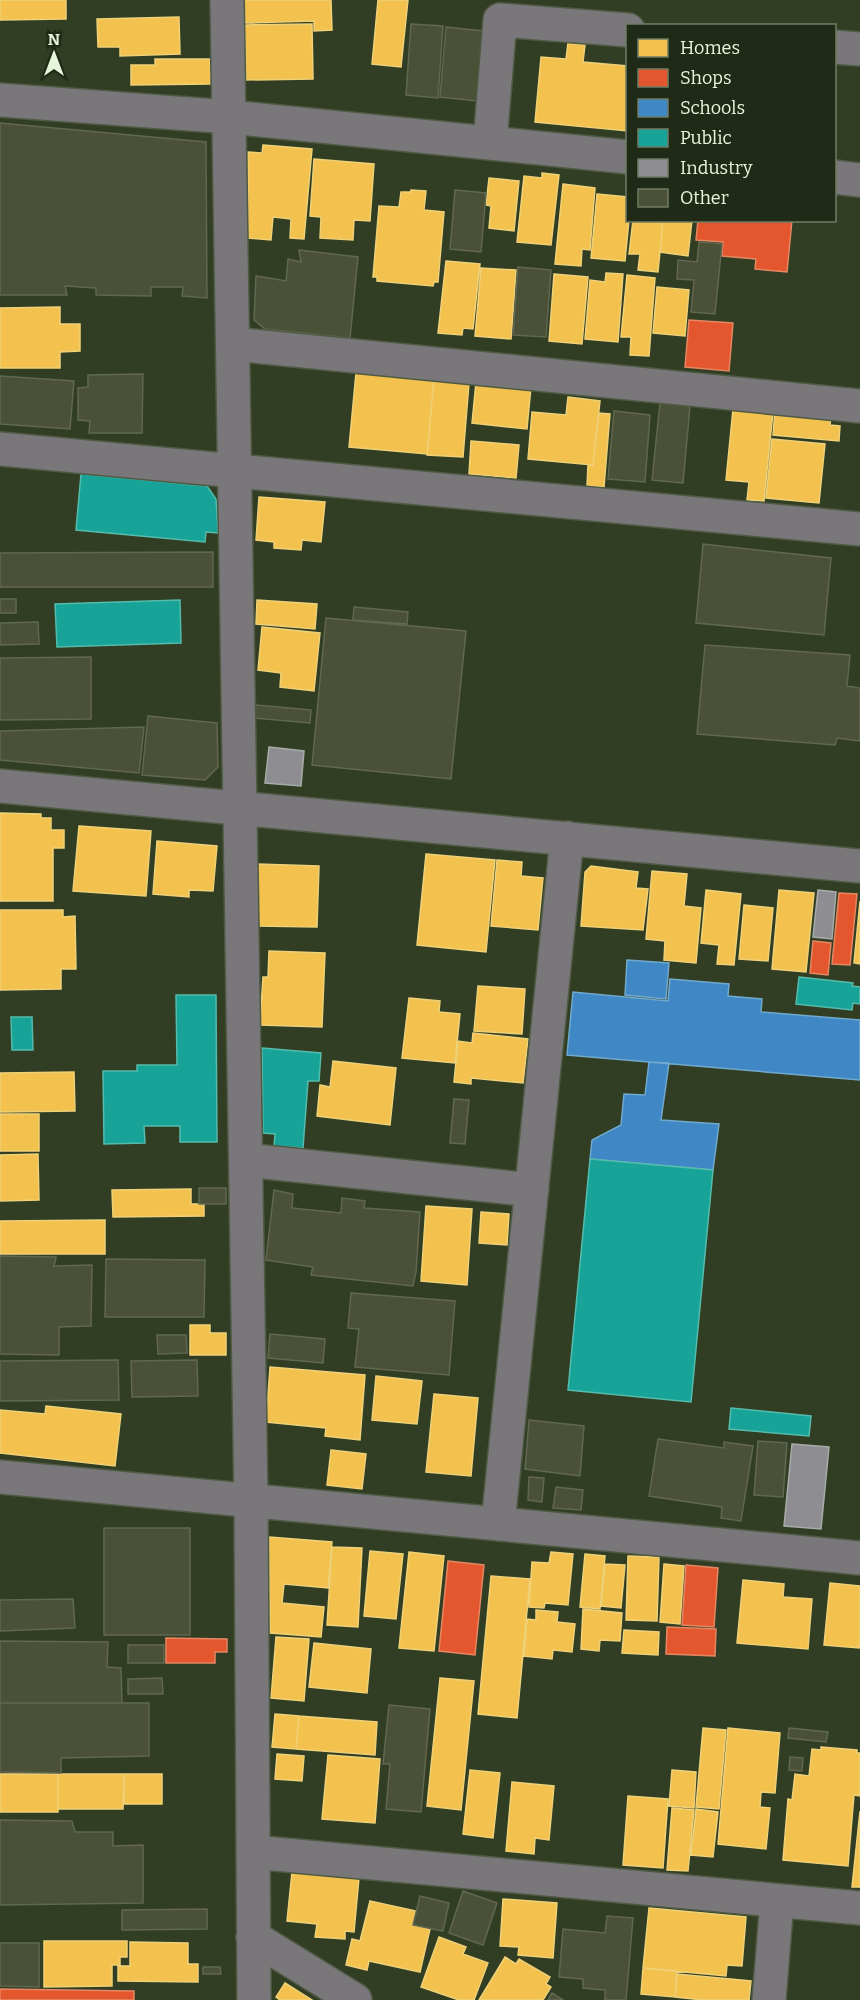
<svg xmlns="http://www.w3.org/2000/svg" width="860" height="2000" font-family="Bitter,serif">
<style>
.homes{fill:#f2c14e;stroke:#efd178;stroke-width:1.5}
.shops{fill:#e4572e;stroke:#e58762;stroke-width:1.5}
.schools{fill:#3f88c5;stroke:#71a9cc;stroke-width:1.5}
.public{fill:#17a398;stroke:#55bcac;stroke-width:1.5}
.industry{fill:#8d8d92;stroke:#a8aca8;stroke-width:1.5}
.building{fill:#4a5137;stroke:#616751;stroke-width:1.5}
.lines{fill:none;stroke-linecap:round;stroke-linejoin:round}
.minor-casing{stroke:#4e5a44;stroke-width:36}
.minor{stroke:#7a777a;stroke-width:33}
</style>
<rect width="100%" height="100%" fill="#313e24"/>
<!-- homes -->
<path class="homes" d="M0,0H66V19L0,20Z
M244,0H331L332,30L314,31V21L245,23Z
M378,0H408L401,67L372,64Z
M179,17L180,54L120,56V47H98L97,19Z
M312,24L313,79L246,80L245,25Z
M568,43L585,45L583,62L628,66V131L535,122L541,57L566,59Z
M155,59H210L211,84L131,85V65H155Z
M263,145L312,149L304,239L290,238L291,219L273,217L271,240L248,238V152L262,153Z
M314,159L374,164L370,221L354,220L353,240L320,238L321,217L310,216Z
M542,173L559,175L551,245L517,242L524,176L542,178Z
M489,178L519,181L514,231L489,228L491,206L486,205Z
M563,184L595,188L590,250L582,249L581,266L555,264Z
M411,190L426,191L424,210L444,212L438,282H434L433,286L377,281V277H373L379,206L399,207L401,192H411Z
M597,194L628,197L629,220L625,261L591,258Z
M633,220H663L658,272L638,270L640,254H629Z
M663,220H692L688,256L660,252Z
M446,261L480,264L473,329L463,328L462,335L438,333Z
M481,268L516,270L511,339L475,336Z
M606,273L623,274L618,342L585,339L590,280L605,282Z
M554,274L588,277L582,344L549,341Z
M627,275L655,278L649,356L630,355L631,337H621Z
M657,287L689,290L685,336L653,333Z
M60,307V324H80V351L60,352V368H0V308Z
M356,373L434,379L427,454L349,447Z
M434,379L469,383L463,457L427,455Z
M476,382L531,387L527,429L472,423Z
M568,397L600,401L593,465L528,459L532,412L566,415Z
M733,409L773,412L764,501L747,500L749,482L726,480Z
M775,410L831,415L830,425L840,426L839,441L773,435Z
M599,413L610,414L604,487L587,486L588,465H593Z
M772,439L825,444L819,503L766,498Z
M471,441L519,445L516,478L469,474Z
M259,497L325,502L321,542L302,540L301,550L274,548V542L256,540Z
M257,600L317,604L315,629L256,624Z
M262,627L320,633L314,691L280,687L281,673L258,670Z
M0,813L41,814V818H51V830H64V848H53V901H0Z
M79,826L151,831L146,896L73,891Z
M157,841L217,846L213,891L189,890V897L153,894Z
M426,854L495,860L486,952L417,945Z
M497,860L522,862L521,876L543,878L538,930L491,926Z
M257,864L319,866L317,927L256,926Z
M591,866L638,872L636,888L648,889L643,930L581,926L585,872Z
M652,871L687,874L684,906L701,908L696,963L664,960L665,941L646,939Z
M706,890L741,894L734,965L717,964L719,945L701,943Z
M779,890L814,893L806,972L772,969Z
M860,901V964L854,963Z
M744,905L773,908L768,961L739,959Z
M0,910H63V917L75,916L76,969H61V989L0,990Z
M269,951L325,953L322,1027L260,1025L263,977H268Z
M478,986L525,989L522,1034L474,1031Z
M409,998L440,1001L439,1012L460,1014L455,1063L402,1058Z
M473,1033L528,1039L523,1083L471,1078V1084L454,1082L458,1041L472,1043Z
M333,1061L396,1068L390,1125L317,1116L320,1085L330,1087Z
M74,1072L75,1111L0,1112V1073Z
M0,1114H39V1151H0Z
M38,1154L39,1200L0,1201V1155Z
M191,1189V1204H204V1216L113,1217L112,1190Z
M426,1206L472,1209L467,1285L421,1281Z
M481,1212L509,1214L507,1245L479,1243Z
M105,1220V1254H0V1221Z
M190,1325H210V1333H226V1355H190Z
M270,1367L365,1375L360,1440L325,1436L326,1428L266,1422Z
M376,1376L422,1381L417,1424L372,1420Z
M434,1394L478,1398L471,1476L426,1472Z
M46,1406L121,1414L115,1466L0,1453V1410L45,1414Z
M331,1450L366,1454L362,1489L327,1485Z
M269,1537L332,1542L328,1588L284,1584L282,1603L324,1607L321,1637L270,1633Z
M332,1547L362,1548L358,1627L327,1625Z
M370,1551L403,1554L396,1619L364,1616Z
M409,1552L444,1556L434,1651L399,1648Z
M551,1552L573,1554L568,1605L545,1603L544,1608L529,1607L532,1562L549,1563Z
M585,1554L605,1556L600,1609L580,1607Z
M628,1556L659,1557L657,1621L626,1620Z
M605,1564L625,1565L621,1608L601,1606Z
M664,1564L684,1566L680,1624L660,1622Z
M491,1576L530,1579L517,1718L478,1714Z
M743,1580L784,1584L783,1597L812,1599L808,1649L737,1643Z
M830,1583L860,1586V1648L824,1645Z
M583,1609L622,1613L620,1641L600,1640L599,1651L581,1649Z
M536,1610L558,1612L557,1622L575,1624L572,1652L553,1650L552,1659L524,1656L527,1619L536,1620Z
M624,1630L659,1632L658,1655L622,1653Z
M276,1637L309,1639L304,1701L271,1698Z
M314,1643L371,1649L367,1693L309,1687Z
M440,1678L474,1681L461,1810L427,1806Z
M275,1714L299,1716L296,1749L272,1747Z
M299,1716L377,1722L375,1755L296,1749Z
M703,1728L726,1730L719,1809L696,1807Z
M728,1728L780,1733L775,1793L761,1792L760,1807L770,1808L766,1849L718,1844Z
M821,1747L857,1750V1753H860V1796L854,1795L848,1866L783,1860L788,1799L792,1800L795,1774L809,1776L812,1749L821,1750Z
M277,1754L304,1756L302,1781L275,1779Z
M328,1755L380,1759L375,1823L322,1819Z
M470,1770L500,1773L493,1838L463,1834Z
M672,1770L696,1772L694,1808L669,1806Z
M0,1774H58V1812H0Z
M58,1774H124L123,1809H58Z
M124,1774H162V1804H124Z
M512,1782L554,1786L549,1840L535,1838L534,1854L506,1851Z
M628,1796L668,1799L663,1868L623,1865Z
M672,1808L694,1810L688,1871L667,1870Z
M696,1809L718,1812L713,1857L691,1855Z
M860,1811V1887H852Z
M292,1872L359,1878L354,1932L345,1931V1939L315,1937L317,1924L287,1921Z
M503,1899L557,1903L553,1958L518,1955L519,1947L500,1946Z
M370,1901L416,1911L413,1925L430,1929L420,1972L369,1961L367,1970L346,1965L352,1939L360,1941Z
M649,1908L746,1917L742,1966L727,1965L726,1976L643,1968Z
M439,1937L466,1947L463,1954L488,1963L474,2000H459L421,1987Z
M44,1941H127V1957H120V1965H112V1986L44,1987Z
M130,1942L188,1943V1964H198V1982L118,1981V1966H130Z
M505,1957L516,1964L519,1959L550,1977L546,1984L551,1987L543,2000H479Z
M643,1968L677,1971L675,1997L641,1994Z
M677,1974L751,1981L749,2000H703L675,1997Z
M285,1983L312,2000H280L276,1997Z"/>
<!-- shops -->
<path class="shops" d="M698,220H792L787,272L755,269L756,259L722,256L723,242L696,240Z
M689,320L733,323L729,371L685,367Z
M839,893L857,894L850,965L832,964Z
M813,941L831,943L828,975L810,973Z
M448,1561L484,1565L475,1655L439,1651Z
M686,1565L718,1568L714,1627L682,1625Z
M667,1627L716,1629L715,1656L666,1654Z
M166,1638L227,1639V1652H215V1663H166Z
M0,1989L134,1991V2000H0Z"/>
<!-- schools -->
<path class="schools" d="M627,960L669,963L666,999L625,995Z
M670,979L729,984L728,996L762,999L761,1012L860,1020V1080L567,1055L573,992L668,1001Z
M649,1062L669,1063L661,1120L719,1124L713,1170L590,1159L592,1140L621,1125L624,1094L645,1095Z"/>
<!-- public -->
<path class="public" d="M81,474L207,486L216,499L218,533L206,532L205,542L76,530Z
M180,600L181,643L57,647L55,604Z
M799,977L853,983L852,986L860,987V1004L853,1003L852,1010L796,1004Z
M176,995H216L217,1142H180V1126H144L145,1143L104,1144L103,1071H137V1065H177Z
M11,1017H32L33,1050H12Z
M262,1048L321,1053L319,1081H308L303,1148L274,1146L275,1134L263,1133Z
M590,1159L713,1170L691,1402L568,1390Z
M731,1408L811,1416L809,1436L729,1429Z"/>
<!-- industry -->
<path class="industry" d="M269,747L304,751L301,786L265,783Z
M818,890L836,892L832,939L813,937Z
M792,1444L829,1447L821,1529L784,1526Z"/>
<!-- building -->
<path class="building" d="M411,24L443,26L438,98L406,95Z
M446,27L483,31L477,101L440,97Z
M0,123L206,142L207,298L182,296L183,287H151V296L96,295V288L65,286L67,295H0Z
M455,190L486,193L481,252L450,249Z
M699,242L722,244L715,314L691,312L694,280L677,279L678,260L697,262Z
M299,250L358,257L350,338L265,329L254,320L256,276L286,281L288,259L301,262Z
M518,267L551,270L546,337L513,335Z
M143,374L142,433H89L90,421L78,420V388L88,387V375Z
M0,376L74,381L70,429L0,424Z
M660,403L690,406L683,483L652,480Z
M614,411L650,415L645,482L608,479Z
M703,544L831,558L824,635L696,623Z
M213,552V587H0V553Z
M0,599H16V613H0Z
M354,607L408,612L407,624L353,620Z
M326,618L466,631L451,779L312,765Z
M38,622L39,644L0,645V623Z
M705,645L850,655L847,686L860,688V741L837,738L835,745L697,734Z
M91,657V719L0,720V658Z
M256,705L311,710L310,723L254,718Z
M148,716L217,723L218,767L205,780L142,775Z
M144,727L139,773L0,760V731Z
M454,1099L469,1100L465,1144L450,1143Z
M199,1188H226V1204H199Z
M274,1190L293,1194L292,1208L341,1213L342,1198L365,1201L364,1208L420,1212L416,1272L413,1286L311,1275L313,1267L266,1260Z
M0,1256L56,1257L54,1266L92,1265L91,1326L59,1327V1355L0,1354Z
M106,1259L205,1260L204,1317H105Z
M351,1293L455,1301L449,1375L355,1367L359,1329L348,1328Z
M270,1334L325,1339L323,1363L268,1358Z
M157,1335H186L187,1353L158,1354Z
M118,1360L119,1400L0,1401V1361Z
M197,1360L198,1396L132,1397L131,1361Z
M529,1420L584,1426L580,1476L525,1469Z
M658,1439L724,1448V1442L753,1446L741,1521L721,1518L722,1507L649,1496Z
M758,1441L787,1443L783,1497L754,1495Z
M529,1477L544,1478L542,1502L528,1500Z
M556,1487L583,1490L581,1510L553,1508Z
M104,1528H190V1635H104Z
M73,1599L75,1628L0,1631V1600Z
M0,1641L108,1642L107,1667L121,1668L122,1703H0Z
M128,1645H164V1663H128Z
M162,1678L163,1694H128V1679Z
M0,1703H149V1756L61,1758V1773L0,1772Z
M389,1705L430,1709L421,1812L386,1809L390,1764H383Z
M789,1728L828,1732L826,1742L788,1738Z
M790,1757L803,1758L802,1771L789,1770Z
M0,1820L72,1821L75,1832H113V1846L143,1845V1903L0,1905Z
M463,1891L497,1903L483,1945L449,1933Z
M420,1896L449,1903L443,1931L413,1925Z
M207,1909V1929L122,1930V1910Z
M607,1916L633,1918L626,2000H605V1990L583,1988V1979L559,1977L563,1929L605,1933Z
M0,1943H39V1987L0,1986Z
M203,1967H220L221,1974H203Z
M552,1993L563,2000H548Z"/>
<g class="lines">
<!-- minor casing -->
<g class="minor-casing">
<path id="minor" d="M227,0L251,1502L254,2000
M834,47L860,49
M0,100L230,117L628,157
M490,143L500,20L628,30
M834,177L860,180
M233,344L860,406
M0,449L860,529
M0,786L860,866
M246,1160L532,1190
M0,1477L860,1558
M498,1524L567,838
M253,1852L860,1908
M253,1937L355,2000
M769,2000L777,1901"/>
</g>
<!-- minor -->
<use href="#minor" class="minor"/>
</g>
<!-- legend -->
<rect x="626" y="24" width="210" height="198" fill="#202b17" stroke="#707c65" stroke-width="1.5"/>
<rect x="638" y="39" width="30" height="18" fill="#f2c14e" stroke="#707c65" stroke-width="1.5"/>
<text x="680" y="54" font-size="18" fill="#e7f6db">Homes</text>
<rect x="638" y="69" width="30" height="18" fill="#e4572e" stroke="#707c65" stroke-width="1.5"/>
<text x="680" y="84" font-size="18" fill="#e7f6db">Shops</text>
<rect x="638" y="99" width="30" height="18" fill="#3f88c5" stroke="#707c65" stroke-width="1.5"/>
<text x="680" y="114" font-size="18" fill="#e7f6db">Schools</text>
<rect x="638" y="129" width="30" height="18" fill="#17a398" stroke="#707c65" stroke-width="1.5"/>
<text x="680" y="144" font-size="18" fill="#e7f6db">Public</text>
<rect x="638" y="159" width="30" height="18" fill="#8d8d92" stroke="#707c65" stroke-width="1.5"/>
<text x="680" y="174" font-size="18" fill="#e7f6db">Industry</text>
<rect x="638" y="189" width="30" height="18" fill="#4a5137" stroke="#707c65" stroke-width="1.5"/>
<text x="680" y="204" font-size="18" fill="#e7f6db">Other</text>
<!-- north arrow -->
<g transform="translate(54 54)" stroke="#202b17" stroke-width="4.5" paint-order="stroke">
<path d="M0-4.5L10 22L0 15L-10 22Z" fill="#e7f6db"/>
<text y="-9" font-size="16" font-weight="bold" text-anchor="middle" fill="#e7f6db">N</text>
</g>
</svg>
